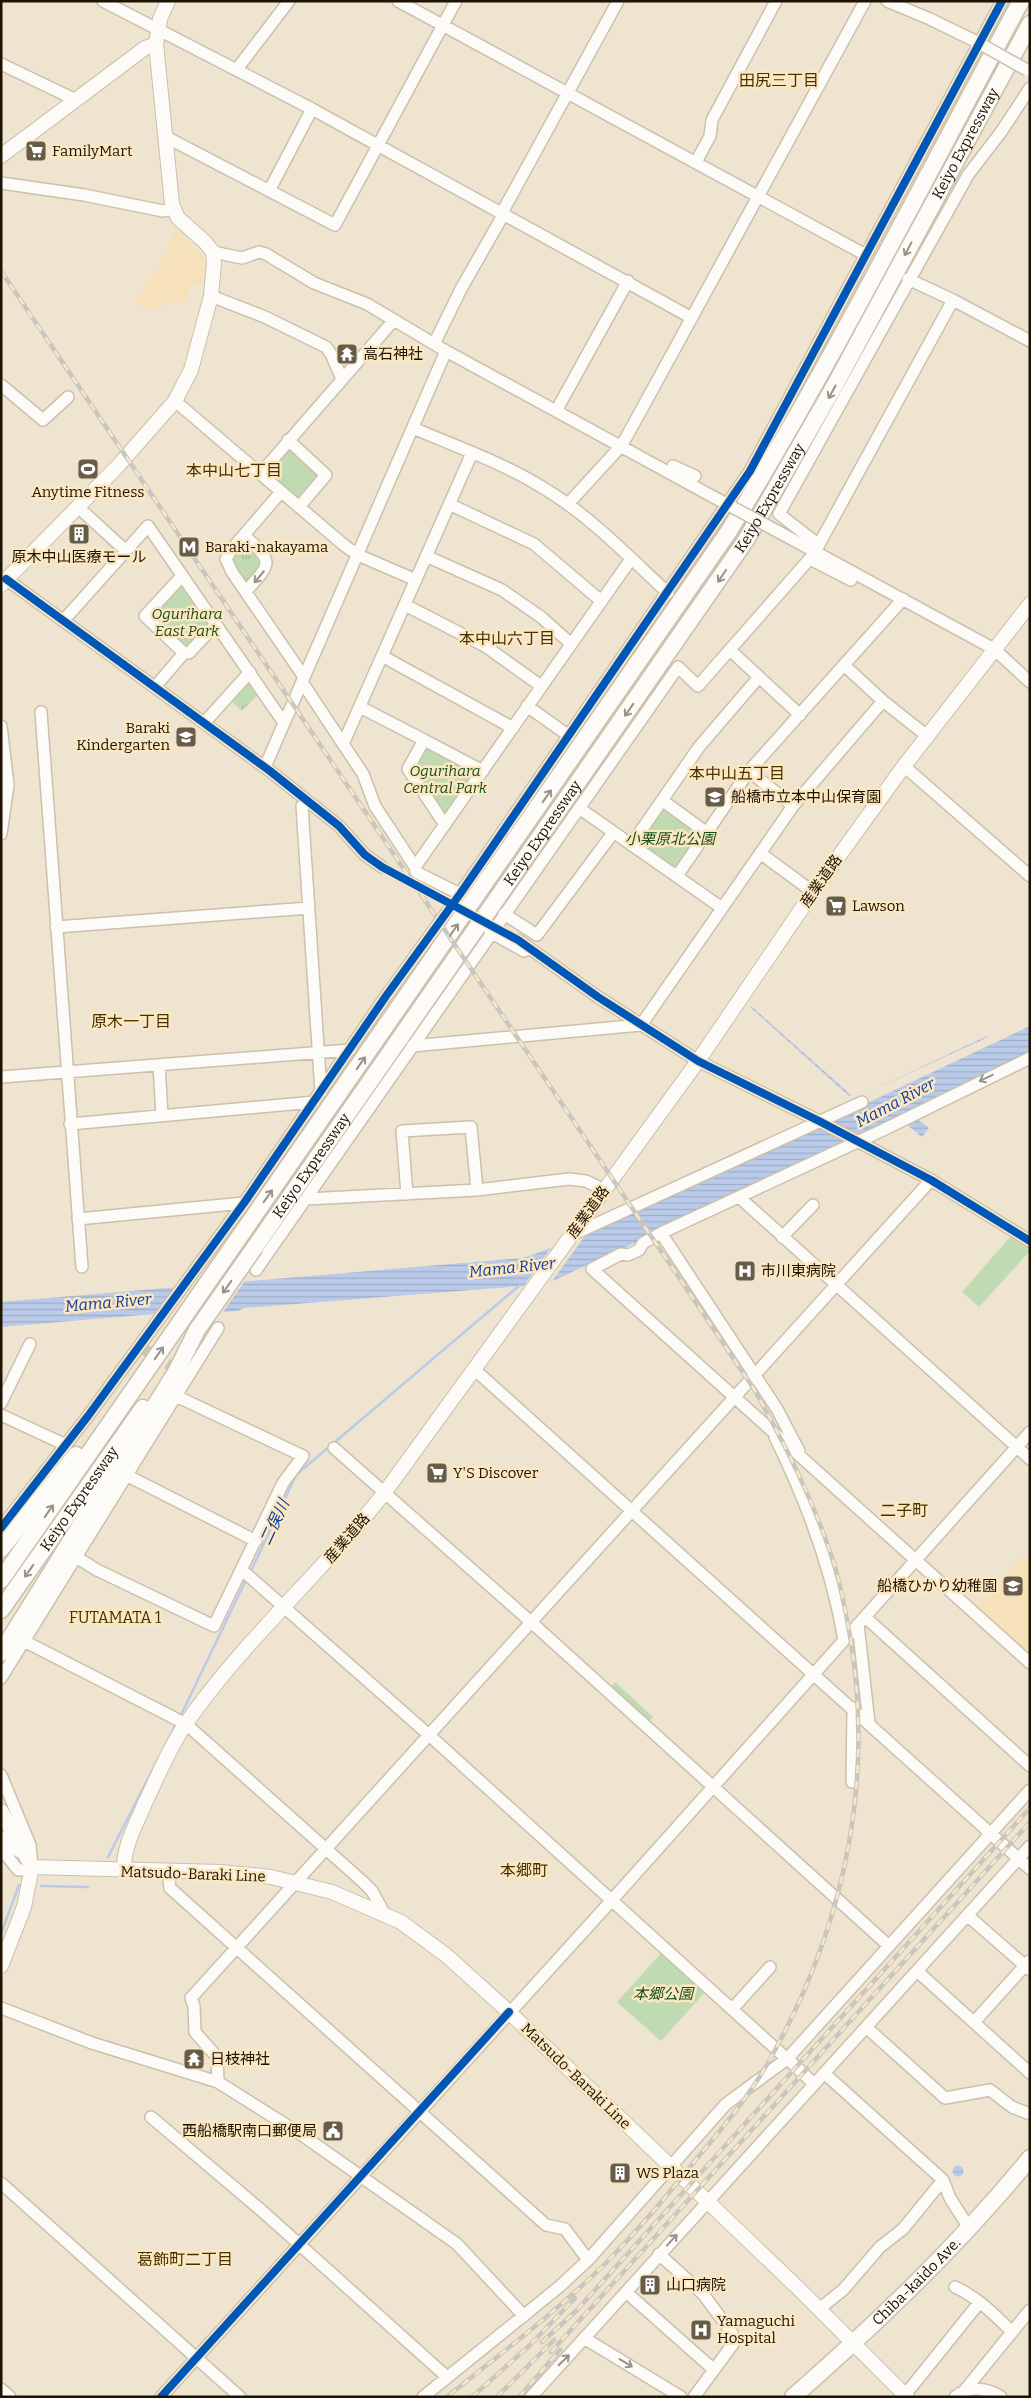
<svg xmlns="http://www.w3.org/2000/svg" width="1031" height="2398" font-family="Bitter,'Noto Sans JP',serif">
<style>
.built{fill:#f6e1ba}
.grass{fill:url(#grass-tufts)}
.park{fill:#c0dab1}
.water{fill:url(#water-rules)}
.pier{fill:#eee4d0}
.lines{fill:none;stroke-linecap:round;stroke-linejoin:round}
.stream{stroke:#bacae9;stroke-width:2.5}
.minor-tunnel{stroke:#cfc4b1;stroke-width:11;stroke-dasharray:11 5.5;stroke-linecap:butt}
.minor-casing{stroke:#cbc0ac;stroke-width:14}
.major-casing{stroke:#cbc0ac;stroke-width:16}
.highway-casing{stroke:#cbc0ac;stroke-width:19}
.minor{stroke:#fcfbf8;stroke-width:11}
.major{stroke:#fcfbf8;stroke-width:14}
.highway{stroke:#fcfbf8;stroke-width:16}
.rail-casing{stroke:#c9c6c0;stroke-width:4.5}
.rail{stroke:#fbe8c3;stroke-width:2.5;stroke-dasharray:8;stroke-linecap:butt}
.minor-bridge-casing{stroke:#cbc0ac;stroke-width:14;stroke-linecap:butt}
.highway-bridge-casing{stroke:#cbc0ac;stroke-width:19;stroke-linecap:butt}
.minor-bridge{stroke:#fcfbf8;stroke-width:11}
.highway-bridge{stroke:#fcfbf8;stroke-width:16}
.cycleway-casing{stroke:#fbe8c3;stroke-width:11}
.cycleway{stroke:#0057b8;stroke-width:8}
.oneway{stroke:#989288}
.labels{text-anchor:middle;stroke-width:5;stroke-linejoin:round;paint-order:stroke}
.street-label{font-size:15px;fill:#1e1200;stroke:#fbe8c3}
.poi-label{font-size:15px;fill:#1e1200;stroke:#fbe8c3;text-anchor:start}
.park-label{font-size:15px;font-style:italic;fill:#1a4e1a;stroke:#fbe8c3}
.neighbourhood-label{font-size:16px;fill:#473100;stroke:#fbe8c3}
.water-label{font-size:16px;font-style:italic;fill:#103b9d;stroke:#fbe8c3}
</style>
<defs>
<pattern id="grass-tufts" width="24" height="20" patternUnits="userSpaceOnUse" patternTransform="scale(1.25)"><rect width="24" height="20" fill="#c0dab1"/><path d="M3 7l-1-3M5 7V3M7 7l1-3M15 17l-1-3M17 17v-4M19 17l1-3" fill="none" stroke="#a5ba96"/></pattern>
<pattern id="water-rules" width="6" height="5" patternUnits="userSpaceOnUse" patternTransform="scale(1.25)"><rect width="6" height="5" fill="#bacae9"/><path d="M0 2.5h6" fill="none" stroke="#9facc6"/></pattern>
</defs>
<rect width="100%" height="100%" fill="#eee4d0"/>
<!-- built -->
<path class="built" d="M175,227L206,261L203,285L191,283L186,304L172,300L163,307L148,310L133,301L141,293L165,254Z
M1022,1557L1030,1564V1651L1027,1654L976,1608Z"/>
<!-- grass -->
<path class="grass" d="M242,543L251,545L262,556L261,567L249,582L242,580L231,561L235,550Z
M247,683H251L259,693L242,711L231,701Z"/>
<!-- park -->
<path class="park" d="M289,446L320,474L301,500L265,470Z
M179,584L208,622L188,646L182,647L162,628L170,618L159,607Z
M428,747L473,771L474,775L447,814H443L413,770L424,748Z
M663,808L702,835L677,870L638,843Z
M1011,1236L1030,1247V1251L979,1307L962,1292Z
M615,1682L653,1717L648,1723L609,1689Z
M662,1952L705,1992L661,2041L617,2002Z"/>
<!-- water -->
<path class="water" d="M751,1006L851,1095L849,1096L750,1007Z
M1030,1026V1054L846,1144L555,1280L522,1286L244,1308L238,1311L158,1316L153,1314L1,1327V1302L523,1258L588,1235Z
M987,1036L988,1037L864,1094Z
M916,1118L929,1128L922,1137L907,1125Z
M952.5 2171a5.5 5.5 0 1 1 11 0a5.5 5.5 0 1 1-11 0Z"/>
<!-- pier -->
<path class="pier" d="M587,1233L553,1280L523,1287L550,1249Z
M247,1278L221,1315L167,1318L192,1282Z"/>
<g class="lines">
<!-- stream -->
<path class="stream" d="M250,1573L296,1475L520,1285
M180,1717L246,1580
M108,1857L176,1724
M41,1886L88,1887
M1,1934L19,1885H23"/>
<!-- minor-tunnel -->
<path class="minor-tunnel" d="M382,867L518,940
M139,1346L182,1373"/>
<!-- minor casing -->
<g class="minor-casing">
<path id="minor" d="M103,1L312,109L692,318
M398,1L864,254
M887,1L930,19L977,42
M1,64L76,100
M237,69L289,1
M166,137L335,225L456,1
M696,162L710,136L712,120L776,1
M1,183L84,195L163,211L173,209
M269,191L312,109
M213,252L242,258L259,252L266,254L314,283L367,304L446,351L719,500
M908,279L953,300L1030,341
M211,296L265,317L326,347L331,354L342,379
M434,344L461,289L502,217L504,209L618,1
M1,385L43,420L68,397
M175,401L345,546L358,555L416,580
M556,411L628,281
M413,428C457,447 504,463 545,489C590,516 629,557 668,593
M288,440L326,475L299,507
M673,466L695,476
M260,474L394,320
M281,492L231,550L226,559L232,572L304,677
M449,504L534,544L600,600
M568,504L621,446L627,436L865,1
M78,507L126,551
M775,530L994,649L1030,682
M244,535C273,562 273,562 246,591
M819,545L779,514L968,175L1001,132L1030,88
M817,548L953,300
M426,556L502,590L541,617L570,643
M810,559L851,580
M182,576L145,616L184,653
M6,579L270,771L339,826L365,855L382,867
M405,605L485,646L541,686
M63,621L148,526L284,723
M730,650L800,715
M382,656L513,728
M845,666L883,701L927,736
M302,682L363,774L375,806L415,867L416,872L460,894
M155,687L184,653H189L216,624
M527,706L569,736
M360,707L424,740L408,769L445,825
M41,712L82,1267
M204,723L250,672
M1,726L8,785L1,834
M424,740L483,771
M343,744L472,453
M904,766L1030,876
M265,767L446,351
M749,771L793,806
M307,801L302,806L321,1092
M663,801L707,833
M579,808L722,908
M631,845L699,747L759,677
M760,853L813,892
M415,867L631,559
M677,876L749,771L903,599
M504,914L537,935L613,833
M56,927L309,908
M490,932L524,951
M518,940L598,997L698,1061L819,1121L931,1180L1030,1241
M412,1046L641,1025L793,806L883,701
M1030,1058L883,1130L661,1233L643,1243L639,1250L628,1255L621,1254L592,1269L1030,1663
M159,1065L162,1116
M1,1077L350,1050
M70,1124L314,1102
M407,1194L402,1131L471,1127L477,1190
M739,1197L1030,1459
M307,1199L477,1190L569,1179L586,1181L604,1190
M78,1219L244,1203
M661,1233L777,1409L799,1451
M572,1235L862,1102
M782,1237L813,1205
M256,1270L678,667L698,686L813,555
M475,1370L1030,1869
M1,1403L30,1344
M1,1415L66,1445
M775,1437C807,1502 832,1569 844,1640
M334,1448L531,1622L889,1946
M126,1475L256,1541
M1,1528L88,1416L244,1203L386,996L460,894L750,471L1002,1
M76,1557L97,1570L214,1626L283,1483L303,1456L176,1396
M242,1570L429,1735L787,2059
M865,1617L1030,1766
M858,1624L869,1723
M24,1641L186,1724L363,1882L372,1891L384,1913
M1,1678L218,1328
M1,1775L30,1845L32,1867L29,1870H18L1,1848
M852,1782L853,1708
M168,1872L170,1888L546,2225L565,2229L588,2260
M967,1915L1030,1970
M917,1971L1030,2073
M735,2006L770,1967
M1,2008L92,2043L218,2082L302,2135L457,2244L524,2316
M975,2021L1029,1961
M866,2027L945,2098L990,2090L1012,2107L1030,2114
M792,2063L814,2084
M824,2073L943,2180L950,2198L969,2228
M218,2082L217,2057L195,2032L194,2006L191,1998L931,1180
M151,2117L261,2210L447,2377
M1,2183L240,2397
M659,2254L703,2294L732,2333L733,2344L694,2397
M955,2287C977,2297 994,2314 1011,2331
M626,2292L713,2369
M819,2309L843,2290L880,2247L903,2229L943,2180
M584,2338L681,2397
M1,2389L10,2397
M909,2390L979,2303
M965,2390L1030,2310
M161,2397L612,1900L1030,1432
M423,2397L559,2287L588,2260L726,2104L787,2059L1030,1790
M531,2397L1030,1846
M955,2397C968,2386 987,2387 1001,2397"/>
</g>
<!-- major casing -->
<g class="major-casing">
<path id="major" d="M1,156L145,48L156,44
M1,585L117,467L175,401L191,370L211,296L214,263L213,252L205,242L178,218L172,204L156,44L160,19L168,1
M1,1811L32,1867L24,1907L1,1966
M32,1867L221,1872L271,1877L332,1892L401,1922L447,1956L509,2012L798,2288L907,2397
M124,1871C123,1846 136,1825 145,1803C158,1776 170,1746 187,1722C245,1639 323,1572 385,1492L698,1061L813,892L904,766L1030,604"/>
</g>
<!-- highway casing -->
<g class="highway-casing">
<g id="highway">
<path d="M240,1236L729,531C834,359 925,178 1021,1"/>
<path id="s1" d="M255,1247L746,540L835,385L1030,24"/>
<path d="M1,1549L76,1455"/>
<path d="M1,1580L131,1393"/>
<path id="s2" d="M1,1610L143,1408"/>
<path d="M1,1653L176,1372L197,1330"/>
<path d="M1,1839L21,1850"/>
<path id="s3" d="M793,2397C877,2323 959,2245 1030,2158"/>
</g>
</g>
<!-- minor -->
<use href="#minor" class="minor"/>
<!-- major -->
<use href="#major" class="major"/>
<!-- highway -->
<use href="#highway" class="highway"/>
<!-- rail casing -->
<g class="rail-casing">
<path id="rail" d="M1,271L754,1389C785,1445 811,1495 831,1555C840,1579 844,1605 849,1630C875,1777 846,1921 774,2052C754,2090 726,2124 698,2157C669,2194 638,2230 605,2264C556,2312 500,2354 447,2397
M542,2342L576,2311L1030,1808
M551,2352L1030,1822
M472,2397L529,2346L575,2298
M497,2397L554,2340
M519,2397L560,2350"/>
</g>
<!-- rail -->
<use href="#rail" class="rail"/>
<!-- minor-bridge casing -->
<g class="minor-bridge-casing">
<path id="minor-bridge" d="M977,42L1027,70
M719,500L775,530"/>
</g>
<!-- highway-bridge casing -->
<g class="highway-bridge-casing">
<path id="highway-bridge" d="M197,1330L255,1247
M131,1393L240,1236"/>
</g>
<!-- minor-bridge -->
<use href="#minor-bridge" class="minor-bridge"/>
<!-- highway-bridge -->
<use href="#highway-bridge" class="highway-bridge"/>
<!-- cycleway casing -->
<g class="cycleway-casing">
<path id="cycleway" d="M6,579L270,771L339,826L365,855L382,867L518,940L598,997L698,1061L819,1121L931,1180L1030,1241
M1,1528L88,1416L244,1203L386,996L460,894L750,471L1002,1
M161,2397L509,2012"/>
</g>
<!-- cycleway -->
<use href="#cycleway" class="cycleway"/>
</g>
<!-- one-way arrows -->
<defs><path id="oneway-shaft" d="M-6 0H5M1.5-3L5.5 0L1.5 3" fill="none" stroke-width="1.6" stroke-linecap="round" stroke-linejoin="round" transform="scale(1.25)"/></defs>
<g class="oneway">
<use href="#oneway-shaft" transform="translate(908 249) rotate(118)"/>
<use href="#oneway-shaft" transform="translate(832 392) rotate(119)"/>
<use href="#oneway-shaft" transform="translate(722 576) rotate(124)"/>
<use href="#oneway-shaft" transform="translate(259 577) rotate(130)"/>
<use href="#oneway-shaft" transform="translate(629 710) rotate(125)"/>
<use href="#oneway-shaft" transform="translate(547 796) rotate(-55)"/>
<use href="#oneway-shaft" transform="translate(454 930) rotate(-55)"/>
<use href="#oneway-shaft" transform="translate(361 1063) rotate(-55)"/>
<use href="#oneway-shaft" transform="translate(986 1078) rotate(155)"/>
<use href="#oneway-shaft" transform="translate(268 1196) rotate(-55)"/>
<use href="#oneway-shaft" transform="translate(227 1287) rotate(125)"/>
<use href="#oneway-shaft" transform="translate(159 1353) rotate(-55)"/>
<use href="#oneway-shaft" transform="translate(49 1511) rotate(-55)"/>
<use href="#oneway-shaft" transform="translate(29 1571) rotate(125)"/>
<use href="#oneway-shaft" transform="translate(672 2240) rotate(-48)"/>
<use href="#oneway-shaft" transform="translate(564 2360) rotate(-44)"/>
<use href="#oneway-shaft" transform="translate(626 2363) rotate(31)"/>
</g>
<!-- icons -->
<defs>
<g id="supermarket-square" transform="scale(1.125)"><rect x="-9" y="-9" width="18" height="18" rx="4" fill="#675c49" stroke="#fbe8c3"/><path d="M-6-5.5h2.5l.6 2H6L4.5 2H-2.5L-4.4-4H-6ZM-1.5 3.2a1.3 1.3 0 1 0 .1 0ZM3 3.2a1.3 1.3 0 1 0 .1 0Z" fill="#fff"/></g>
<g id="temple-square" transform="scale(1.125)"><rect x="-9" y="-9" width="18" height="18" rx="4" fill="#675c49" stroke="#fbe8c3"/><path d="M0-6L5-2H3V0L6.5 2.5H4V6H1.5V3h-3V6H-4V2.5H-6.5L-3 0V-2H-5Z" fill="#fff"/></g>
<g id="stadium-square" transform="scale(1.125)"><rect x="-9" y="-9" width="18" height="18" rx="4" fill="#675c49" stroke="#fbe8c3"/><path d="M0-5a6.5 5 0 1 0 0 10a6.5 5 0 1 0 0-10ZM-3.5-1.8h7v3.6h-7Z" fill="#fff"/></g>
<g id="building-square" transform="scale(1.125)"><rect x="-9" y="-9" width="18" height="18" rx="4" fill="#675c49" stroke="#fbe8c3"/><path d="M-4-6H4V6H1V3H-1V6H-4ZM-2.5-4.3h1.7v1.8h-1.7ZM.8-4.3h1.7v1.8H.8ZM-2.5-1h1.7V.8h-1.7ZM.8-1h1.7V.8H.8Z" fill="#fff"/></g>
<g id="metro-square" transform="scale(1.125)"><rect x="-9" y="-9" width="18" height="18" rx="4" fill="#675c49" stroke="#fbe8c3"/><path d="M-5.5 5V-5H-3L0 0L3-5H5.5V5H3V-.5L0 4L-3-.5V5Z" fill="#fff"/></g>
<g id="school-square" transform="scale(1.125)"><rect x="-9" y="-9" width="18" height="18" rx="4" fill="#675c49" stroke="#fbe8c3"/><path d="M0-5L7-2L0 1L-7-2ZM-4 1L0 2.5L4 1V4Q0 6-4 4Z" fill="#fff"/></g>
<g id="hospital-square" transform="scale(1.125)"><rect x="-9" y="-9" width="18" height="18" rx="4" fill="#675c49" stroke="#fbe8c3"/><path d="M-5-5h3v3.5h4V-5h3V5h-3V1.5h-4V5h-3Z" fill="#fff"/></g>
<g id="civic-square" transform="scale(1.125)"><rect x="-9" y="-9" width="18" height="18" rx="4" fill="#675c49" stroke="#fbe8c3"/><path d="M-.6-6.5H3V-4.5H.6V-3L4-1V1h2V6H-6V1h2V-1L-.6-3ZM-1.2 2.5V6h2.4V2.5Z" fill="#fff"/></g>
</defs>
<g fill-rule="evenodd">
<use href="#supermarket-square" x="36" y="151"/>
<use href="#temple-square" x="347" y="354"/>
<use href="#stadium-square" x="88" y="469"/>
<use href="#building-square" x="79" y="534"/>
<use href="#metro-square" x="189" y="547"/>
<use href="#school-square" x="186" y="737"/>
<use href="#school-square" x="715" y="797"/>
<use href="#supermarket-square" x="836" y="906"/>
<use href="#hospital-square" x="745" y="1271"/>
<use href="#supermarket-square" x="437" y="1473"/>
<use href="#school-square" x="1013" y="1586"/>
<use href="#temple-square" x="194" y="2059"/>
<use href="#civic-square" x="333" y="2131"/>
<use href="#building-square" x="620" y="2173"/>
<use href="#building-square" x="650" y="2285"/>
<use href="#hospital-square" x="701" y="2330"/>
</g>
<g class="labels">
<!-- street labels -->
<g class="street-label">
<text dy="5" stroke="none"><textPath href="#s1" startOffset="1314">Keiyo Expressway</textPath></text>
<text dy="5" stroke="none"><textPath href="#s1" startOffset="909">Keiyo Expressway</textPath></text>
<text dy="5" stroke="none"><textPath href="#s1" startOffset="504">Keiyo Expressway</textPath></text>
<text transform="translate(821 881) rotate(-55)" y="5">産業道路</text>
<text dy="5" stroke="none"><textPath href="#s1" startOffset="99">Keiyo Expressway</textPath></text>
<text transform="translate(588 1212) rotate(-54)" y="5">産業道路</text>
<text dy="5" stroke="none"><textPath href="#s2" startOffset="136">Keiyo Expressway</textPath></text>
<text transform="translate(347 1538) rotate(-49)" y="5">産業道路</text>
<text transform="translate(193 1874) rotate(2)" y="5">Matsudo-Baraki Line</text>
<text transform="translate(576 2076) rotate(44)" y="5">Matsudo-Baraki Line</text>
<text dy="5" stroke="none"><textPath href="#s3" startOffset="169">Chiba-kaido Ave.</textPath></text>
</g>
<!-- poi labels -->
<g class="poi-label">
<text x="52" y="156">FamilyMart</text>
<text x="363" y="359">高石神社</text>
<text x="88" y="497" text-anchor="middle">Anytime Fitness</text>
<text x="205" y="552">Baraki-nakayama</text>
<text x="79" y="562" text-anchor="middle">原木中山医療モール</text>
<text x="170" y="733" text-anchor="end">Baraki<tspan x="170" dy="17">Kindergarten</tspan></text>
<text x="731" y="802">船橋市立本中山保育園</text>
<text x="852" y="911">Lawson</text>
<text x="761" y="1276">市川東病院</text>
<text x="453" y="1478">Y'S Discover</text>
<text x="997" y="1591" text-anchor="end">船橋ひかり幼稚園</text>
<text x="210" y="2064">日枝神社</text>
<text x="317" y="2136" text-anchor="end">西船橋駅南口郵便局</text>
<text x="636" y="2178">WS Plaza</text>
<text x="666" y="2290">山口病院</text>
<text x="717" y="2326">Yamaguchi<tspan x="717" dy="17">Hospital</tspan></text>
</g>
<!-- park labels -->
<g class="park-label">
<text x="187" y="619">Ogurihara<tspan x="187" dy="17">East Park</tspan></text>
<text x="445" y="776">Ogurihara<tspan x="445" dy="17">Central Park</tspan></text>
<text x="670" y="844">小栗原北公園</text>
<text x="663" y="1999">本郷公園</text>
</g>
<!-- neighbourhood labels -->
<g class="neighbourhood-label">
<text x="779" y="86">田尻三丁目</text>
<text x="234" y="476">本中山七丁目</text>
<text x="507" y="644">本中山六丁目</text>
<text x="737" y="779">本中山五丁目</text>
<text x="131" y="1027">原木一丁目</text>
<text x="904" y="1516">二子町</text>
<text x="115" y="1623">FUTAMATA 1</text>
<text x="524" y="1876">本郷町</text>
<text x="185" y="2265">葛飾町二丁目</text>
</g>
<!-- water labels -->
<g class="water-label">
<text transform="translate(895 1102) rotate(-28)" y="6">Mama River</text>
<text transform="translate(512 1267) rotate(-6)" y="6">Mama River</text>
<text transform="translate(108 1302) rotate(-5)" y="6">Mama River</text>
<text transform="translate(274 1522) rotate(-65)" y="6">二俣川</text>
</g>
</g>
<!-- border -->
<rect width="1031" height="2398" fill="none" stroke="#1e1200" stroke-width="5"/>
</svg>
